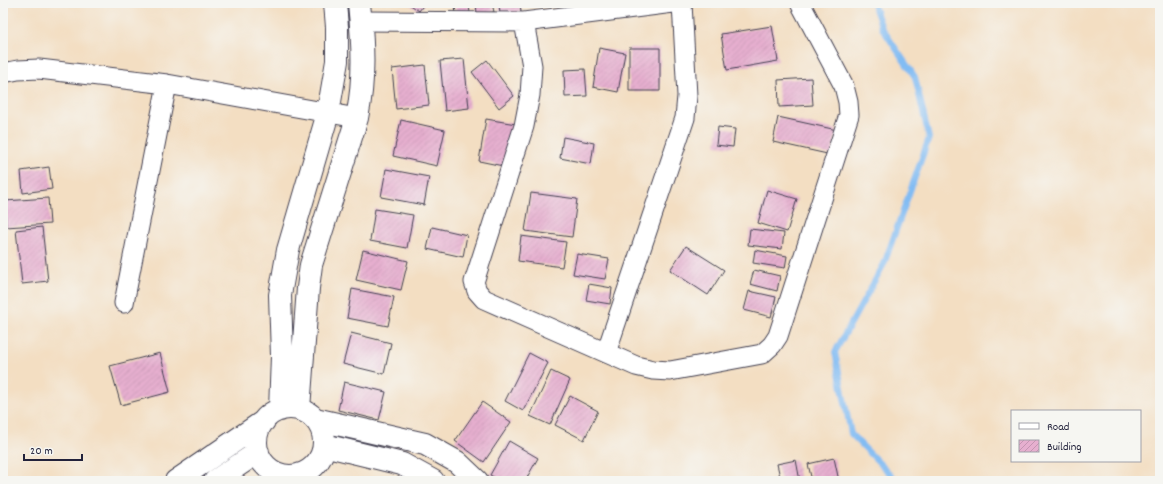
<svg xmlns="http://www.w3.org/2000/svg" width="1163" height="484" font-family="Dekko,sans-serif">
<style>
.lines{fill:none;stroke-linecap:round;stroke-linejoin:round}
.stream{stroke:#82bcf3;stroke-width:6}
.building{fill:url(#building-hatch)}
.minor-casing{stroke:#413e4f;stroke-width:21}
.tertiary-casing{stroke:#413e4f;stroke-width:24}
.minor{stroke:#fff;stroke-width:19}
.tertiary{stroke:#fff;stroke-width:22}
</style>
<defs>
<pattern id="building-hatch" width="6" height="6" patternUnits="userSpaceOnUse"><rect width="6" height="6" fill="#e6afcf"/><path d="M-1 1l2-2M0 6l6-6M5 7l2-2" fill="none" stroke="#c596b3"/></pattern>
</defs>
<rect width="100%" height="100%" fill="#f6f6f2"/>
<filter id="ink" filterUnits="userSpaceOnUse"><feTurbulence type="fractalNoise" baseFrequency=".025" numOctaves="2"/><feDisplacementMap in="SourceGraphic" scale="8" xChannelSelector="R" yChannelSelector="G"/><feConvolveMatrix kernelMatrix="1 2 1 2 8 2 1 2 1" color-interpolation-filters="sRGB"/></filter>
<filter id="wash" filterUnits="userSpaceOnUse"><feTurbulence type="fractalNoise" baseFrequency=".012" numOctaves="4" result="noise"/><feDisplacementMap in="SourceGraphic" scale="16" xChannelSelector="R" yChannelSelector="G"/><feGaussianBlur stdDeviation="0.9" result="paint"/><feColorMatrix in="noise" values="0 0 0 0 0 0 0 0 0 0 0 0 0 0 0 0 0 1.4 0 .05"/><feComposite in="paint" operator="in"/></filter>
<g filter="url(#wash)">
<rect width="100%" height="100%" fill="#f3dec2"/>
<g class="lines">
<!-- stream -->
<path class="stream" d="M873,3L882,28L915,77L929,138L884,264L835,352L851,434L897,481"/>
</g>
<g id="blocks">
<!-- building -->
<path class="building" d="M408,3H425L419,11Z
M455,3H469L470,15L456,17Z
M476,3H492L494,12L477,14Z
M499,3H520L521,12L500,15Z
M772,26L778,61L727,70L721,34Z
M599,48L625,53L618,92L593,87Z
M629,48H660V91H629Z
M464,59L469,108L445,111L440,61Z
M487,60L514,96L499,108L472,72Z
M425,65L429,105L396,109L392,69Z
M585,69L587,96L565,97L564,70Z
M811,78L813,105L779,107L778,80Z
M778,117L837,130L832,155L773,142Z
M486,119L516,124L508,167L479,161Z
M401,120L445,130L437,166L393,156Z
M718,127L735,129L733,147L716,145Z
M563,137L594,143L591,164L560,158Z
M49,167L52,189L23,193L21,171Z
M386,169L429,177L424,205L381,197Z
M767,190L797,199L787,232L758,223Z
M531,193L577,199L572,237L525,231Z
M48,198L50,224L6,227L5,201Z
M375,209L413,215L407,248L370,241Z
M42,227L48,281L22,284L16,230Z
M432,227L467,235L463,257L427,249Z
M750,229L784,233L782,249L748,245Z
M521,236L566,242L562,267L518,261Z
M686,246L724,270L708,295L670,270Z
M363,250L408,261L401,290L356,280Z
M755,250L787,256L785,268L753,263Z
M577,254L609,259L605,279L573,274Z
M754,270L780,276L777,291L750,284Z
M589,284L612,288L610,304L586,300Z
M352,289L394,297L388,326L347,318Z
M749,291L776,297L771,317L744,310Z
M351,333L391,343L384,374L343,364Z
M160,353L170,392L121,405L110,366Z
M529,353L548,363L523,411L505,401Z
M551,371L570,380L550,425L530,416Z
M344,382L386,392L379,420L338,410Z
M570,396L598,411L584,440L555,425Z
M482,402L511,422L484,462L455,441Z
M509,441L538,458L525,481H501L490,475Z
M834,458L839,481H812L808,464Z
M796,460L800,481H781L777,464Z"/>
</g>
</g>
<g filter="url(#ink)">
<use href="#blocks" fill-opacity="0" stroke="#413e4f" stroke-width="1"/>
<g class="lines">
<!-- minor casing -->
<g class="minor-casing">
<path id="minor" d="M361,21L524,22L673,3
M524,22L532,66L530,95L524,126L474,282L477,291L484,299L636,366L653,370L670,371L762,354L772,345L778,336L849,115L848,102L844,86L800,3
M3,73L18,70L39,69L167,84L357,118
M124,303L167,84
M606,353L685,118L687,96L682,3"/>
</g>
<!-- tertiary casing -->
<g class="tertiary-casing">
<path id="tertiary" d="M256 442a34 34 0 1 1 68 0a34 34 0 1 1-68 0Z
M299,409L308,288L311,265L357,118C365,78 363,44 359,3
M280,410L282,356L280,295L288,250L328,113L337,61V27L335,3
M315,419L425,444L457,462L477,481
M324,445L402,464L433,481
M176,481L264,421
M215,481L258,452"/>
</g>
<!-- minor -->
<use href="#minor" class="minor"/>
<!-- tertiary -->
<use href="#tertiary" class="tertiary"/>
</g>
</g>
<!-- margin -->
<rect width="1163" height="484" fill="none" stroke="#f6f6f2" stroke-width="16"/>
<!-- legend -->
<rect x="1011" y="410" width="130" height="52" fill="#f6f6f2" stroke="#a1a1a9"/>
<rect x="1019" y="423" width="20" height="6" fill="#ffffff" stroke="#a1a1a9"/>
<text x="1047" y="430" font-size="12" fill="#22223b">Road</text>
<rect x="1019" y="440" width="20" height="12" fill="url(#building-hatch)" stroke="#a1a1a9"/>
<text x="1047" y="450" font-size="12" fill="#22223b">Building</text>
<!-- scale -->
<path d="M24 454v6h58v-6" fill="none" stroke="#22223b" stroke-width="2"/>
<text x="30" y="454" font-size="12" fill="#22223b" stroke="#f6f6f2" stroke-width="3" paint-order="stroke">20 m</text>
</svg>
